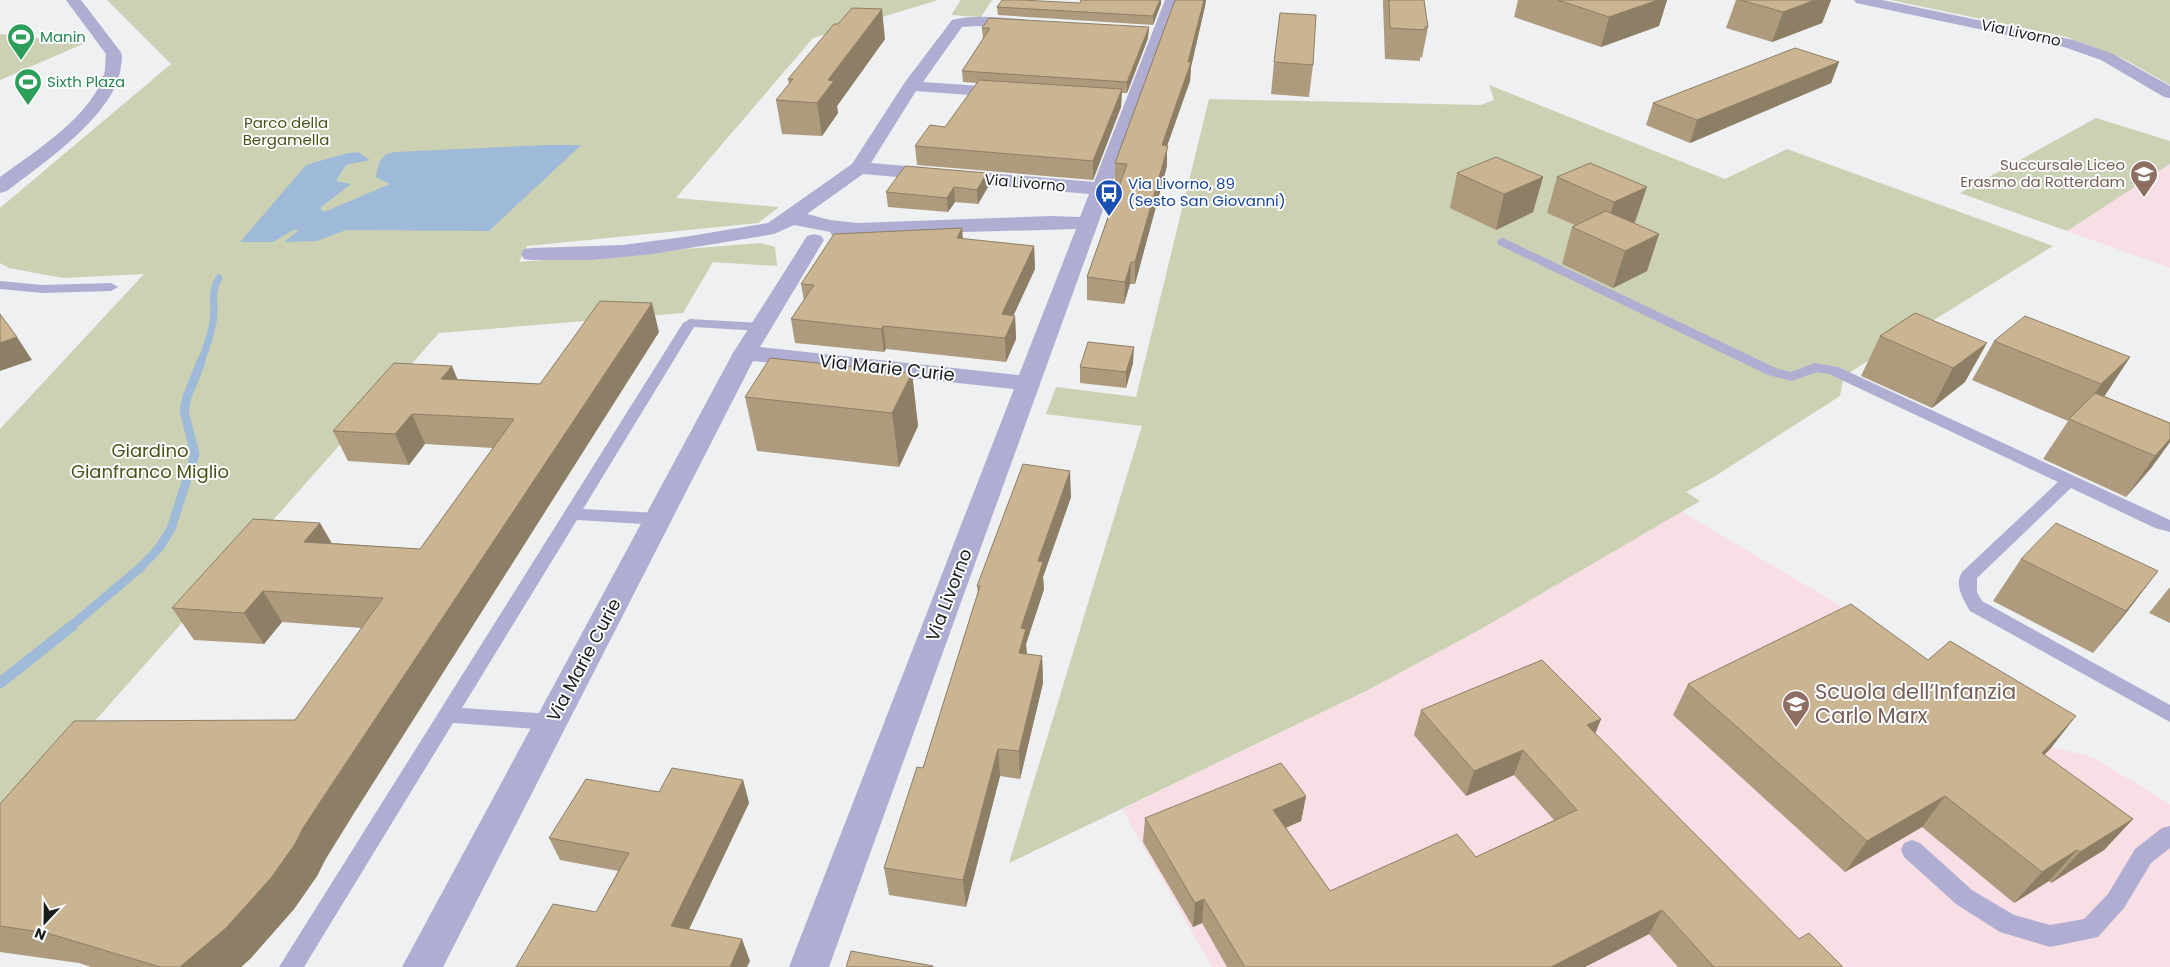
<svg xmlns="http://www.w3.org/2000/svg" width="2170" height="967" font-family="Poppins,sans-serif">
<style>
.education{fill:#f8dee5}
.green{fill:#cbd1b2}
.water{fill:#9ebad8}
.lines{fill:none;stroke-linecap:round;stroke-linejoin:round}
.stream-far2{stroke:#9ebad8;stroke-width:7}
.stream-far1{stroke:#9ebad8;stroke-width:9}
.stream{stroke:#9ebad8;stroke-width:11}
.service{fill:#afaed2;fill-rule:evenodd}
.minor{fill:#afaed2;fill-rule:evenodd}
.wall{fill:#ae9b7d}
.shaded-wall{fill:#8d7e66}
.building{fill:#cab491;stroke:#8d7e66}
.labels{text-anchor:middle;stroke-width:4;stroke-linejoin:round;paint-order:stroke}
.far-street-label{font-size:15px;fill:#1b1c1c;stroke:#fbfdfe}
.far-leisure-label{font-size:15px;fill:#27864d;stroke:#fbfdfe;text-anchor:start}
.far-park-label{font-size:15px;fill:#4b5317;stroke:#fbfdfe}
.far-education-label{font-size:15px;fill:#785e54;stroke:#fbfdfe;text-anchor:end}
.far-transit-label{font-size:15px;fill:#164399;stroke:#fbfdfe;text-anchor:start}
.street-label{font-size:18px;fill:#1b1c1c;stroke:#fbfdfe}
.park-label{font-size:18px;fill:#4b5317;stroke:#fbfdfe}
.near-education-label{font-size:21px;fill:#785e54;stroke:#fbfdfe;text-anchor:start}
</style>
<rect width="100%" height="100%" fill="#eef0f1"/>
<!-- education -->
<path class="education" d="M2170,164V268L2067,231Z
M1681,511L1906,645L2051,747L2092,757L2170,804V967H1212L1122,809L1368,690L1481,629Z"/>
<!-- green -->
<path class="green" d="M107,0H938L813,38L676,198L779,207L758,223L527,246L519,262L761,243L775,247L777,266L713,262L683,313L439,333L0,828V429L144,274L63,278L9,268L0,263V208L171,64Z
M961,0H992L981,17L951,15Z
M1890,0H2170V85L2124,59L2067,37Z
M0,34L85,43L0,80Z
M1489,85L1725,179L1787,149L2053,246L1844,376L1840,396L1717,475L1686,492L1700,501L1481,629L1368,690L1009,863L1142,426L1046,414L1056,387L1136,397L1209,99L1481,105L1494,100Z
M2096,118L2170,141V164L2067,231L1960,193Z"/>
<!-- water -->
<path class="water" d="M549,145H581L489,231L346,230L317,241L284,242L299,230H293L273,242H240L306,165L344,154L358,152L370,160L346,165L336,181L351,184L320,208L324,212L390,184L375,177L380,161L386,154L395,152Z"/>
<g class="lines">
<!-- stream-far2 -->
<path class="stream-far2" d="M200,363C207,347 213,330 214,313C214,298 211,293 219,278"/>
<!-- stream-far1 -->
<path class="stream-far1" d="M70,627L140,568L159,548L171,529L195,454L184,411L187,397L201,362"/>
<!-- stream -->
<path class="stream" d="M0,683L72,626"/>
<!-- service -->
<path class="service" d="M1503,238L1778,369L1791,372L1815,363L1838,367L2170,520V532L2155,528L2071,488L1977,578V592L1982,601L2170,705V722L1970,611C1963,599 1954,585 1962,572L2058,482L1829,374L1817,372L1792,381L1768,375L1499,245L1497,242L1499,239Z
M0,281L42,285L111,283L118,287L111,291L42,293L0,289Z
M690,319L761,323L768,327L761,331L694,327L583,509L658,513L664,515L666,519L664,523L658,525L577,520L462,708L551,714L558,716L561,722L558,728L551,730L453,723L304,967H279L683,323Z
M2170,826V848L2151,863L2124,908L2098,937L2050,947L2000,932L1956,904L1904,857L1901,850L1904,843L1912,840L1920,843L1972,890L2014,915L2050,925L2084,919L2108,894L2135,849L2162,828Z"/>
<!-- minor -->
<path class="minor" d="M66,0H81L120,51C123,55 122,60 121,65C118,113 42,164 7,191L0,193V177C34,152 92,116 104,74C106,68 105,60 106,54Z
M1165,0H1179L829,967H789L1014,389L753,361L443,967H402L733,353L807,236L814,234L821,236L824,240L760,347L1019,375L1076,229L857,235L840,239L833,237L830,232L794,225L774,234L653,254L592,260H532L524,259L521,254L524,249L532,248L623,245L684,237L768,223L852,164L905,82L952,20C975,14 999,18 1023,19L1028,21L1031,24L1028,27L1023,29L977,26L962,27L923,82L1010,88L1016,89L1019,93L1016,97L1010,98L916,91L871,163L1094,182ZM863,174L1089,194L1080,217L1051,216L857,223L830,220L807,214Z
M1854,0H1882L2074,40L2113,54L2170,86V98L2164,97L2101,60L2064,47L1861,4L1856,3Z"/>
</g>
<!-- wall -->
<path class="wall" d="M1175,0H1206L1205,6L1191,67L1190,81L1167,146V166L1135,284H1130L1124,304L1087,300V277L1119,184H1115V163Z
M1383,0H1424L1428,27L1422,58L1420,57V61L1385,59L1383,4Z
M1518,0H1667L1659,26L1601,47L1514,17Z
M1736,0H1831L1822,23L1772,42L1726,28Z
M1080,3L1161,4L1153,25L998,15L997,7Z
M1149,27L1148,38L1127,93H1122L1121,107L1093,180L917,165L915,146L945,127L977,83L963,82L962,71L984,39H983L982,28Z
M885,39L837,106L838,113L822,136L782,134L776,100L789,85L788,79Z
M1274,62L1313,65L1309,97L1271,94Z
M1839,62L1831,83L1690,143L1646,125L1653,103Z
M1590,163L1635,222L1634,223L1659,234L1647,271L1613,288L1562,264L1572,227L1575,225L1547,213L1557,177Z
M987,173L988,187L978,204L955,202L948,212L888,207L886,192Z
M1457,173L1543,177L1533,212L1496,230L1450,208Z
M963,239L1034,246L1035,269L1013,316H1015L1016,339L1006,362L886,349L884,352L795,343L791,319L804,301L801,284Z
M1915,313L1965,382L1932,408L1861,376L1880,336Z
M659,332L354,813L325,860L317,876L294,909L251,958L241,967H91L79,963L0,952V804L295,720L362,628L282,622L264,644L194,640L172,608L320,523L332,543L420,549L493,448L425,444L409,465L348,461L333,431L457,379L540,384Z
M1994,341L2130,357L2104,396L2170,423V442L2151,468L2126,497L2043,459L2068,421L1972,380Z
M1133,363L1126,388L1080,383V367Z
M912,373L918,426L899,467L757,451L745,397Z
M1071,497L1043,577L1044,589L1026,644L1027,654L1042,656L1043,683L1020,779L1000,776L966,907L889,895L884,868L923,768L978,593L977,586Z
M2021,559L2158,571L2126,613L2093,653L1993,601Z
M2170,587V623L2149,613Z
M1928,660L2051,748L2044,755L2133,819L2104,850L2051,883L2049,881L2014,903L1922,827L1845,872L1673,715L1688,684Z
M1421,710L1601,719L1595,734L1799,939L1843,967H1678L1649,934L1585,967H1227L1202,923L1193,927L1143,842L1145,818L1306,796L1301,821L1286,828L1330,891L1476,857L1554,820L1514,775L1466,796L1414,735Z
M743,780L749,803L689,929L750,961L596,912L618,871L560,860L549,838L659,792Z"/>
<!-- shaded-wall -->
<path class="shaded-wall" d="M1160,0H1161V4L1153,25V16Z
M1204,0H1206L1205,6L1191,67L1190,81L1167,146V166L1135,284V262L1162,145L1188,62Z
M1658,0H1667L1659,26L1601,47L1609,17Z
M1815,0H1831L1822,23L1772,42L1783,12Z
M882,9L885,39L837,106L838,113L822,136L817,103L828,80Z
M1149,27L1148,38L1127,93V82Z
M1839,62L1831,83L1690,143L1697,120Z
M1122,89L1121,107L1093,180V161Z
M987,173L988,187L978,204L977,190Z
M1543,177L1533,212L1496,230L1504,194Z
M954,187L955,202L948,212L947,198Z
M1647,187L1635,222L1603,238L1614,202Z
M962,228L964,250L957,238Z
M1659,234L1647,271L1613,288L1625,251Z
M1034,246L1035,269L1003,338L1002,314Z
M1131,262L1130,284L1124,304L1125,282Z
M652,303L659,332L354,813L325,860L317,876L294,909L251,958L241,967H180L303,828Z
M1015,316L1016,339L1006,362L1005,338Z
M883,326L886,349L884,352L881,329Z
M17,337L32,360L0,371V343Z
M1987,343L1965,382L1932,408L1953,368Z
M1134,347L1133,363L1126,388V372Z
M2130,357L2104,397L2076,422L2101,384Z
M452,366L464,395L441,379Z
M912,373L918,426L899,467L892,413Z
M412,414L425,444L409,465L395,434Z
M2170,439V442L2151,468L2126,497L2155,456Z
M1070,471L1071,497L1043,577L1044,589L1026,644L1027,657L1019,653L1021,628L1038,561Z
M320,523L337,554L304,542Z
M2158,571L2126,613L2093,653L2126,611Z
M263,591L282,622L264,644L244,613Z
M1042,656L1043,683L1020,779L1019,751Z
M2076,716L2051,748L2016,784L2042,753Z
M1601,719L1591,744L1587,725Z
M998,749L1000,776L966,907L963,880Z
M1523,750L1514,775L1466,796L1474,771Z
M743,780L749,803L680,948L671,926Z
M1306,796L1301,821L1269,835L1273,810Z
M1945,796L1922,827L1845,872L1867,841Z
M2133,819L2104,850L2051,883L2080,852Z
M2077,850L2049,881L2014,903L2042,872Z
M1204,899L1202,923L1193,927L1195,903Z
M1662,910L1649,934L1585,967H1551Z
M742,939L750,961L747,967H730Z"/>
<!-- building -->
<path class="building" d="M1002,0H1021L1080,3L1081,0H1160L1153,16L997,7Z
M1175,0H1204L1188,62H1191L1162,145L1168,146L1135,262H1131L1125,282L1087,277L1127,164L1115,163Z
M1389,0H1424L1428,27H1425V30L1390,28Z
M1558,0H1658L1609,17Z
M1741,0H1815L1783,12Z
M852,8L882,9L828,80L834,81L817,103L776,100L793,79H788L834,24H838Z
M1280,13L1316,15L1313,65L1274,62Z
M989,18L1149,27L1127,82L962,71L990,28H982Z
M1795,48L1839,62L1697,120L1653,103Z
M979,80L1122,89L1093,161L915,146L930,125L945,127Z
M1496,157L1543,177L1504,194L1457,173Z
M1590,163L1647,187L1614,202L1557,177Z
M905,166L987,173L977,190L954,187L947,198L886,192Z
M1606,211L1659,234L1625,251L1572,227Z
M962,228L957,238L1034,246L1002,314L1015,316L1005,338L883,326L881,329L791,319L814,285L801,284L834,234Z
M600,301L652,303L334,781L303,828L295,844L271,878L226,928L180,967H160L47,933L0,926V804L74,721L295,720L383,598L263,591L244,613L172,608L253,519L320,523L304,542L420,549L514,419L412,414L395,434L333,431L394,363L452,366L441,379L540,384Z
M1915,313L1987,343L1953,368L1880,336Z
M0,314L17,337L0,343Z
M2025,316L2130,357L2101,384L1994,341Z
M1088,342L1134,347L1126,372L1080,367Z
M770,358L912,373L892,413L745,397Z
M2095,393L2170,423V439L2155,456L2069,419Z
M1023,464L1070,471L1038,561L1043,562L1021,628L1026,629L1019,653L1042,656L1019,751L998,749L963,880L884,868L917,767L923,768L980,586H977Z
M2056,523L2158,571L2126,611L2021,559Z
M1851,604L1928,660L1950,641L2076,716L2042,753L2133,819L2080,852L2077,850L2042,872L1945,796L1867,841L1688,684Z
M1542,660L1601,719L1587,725L1799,939L1809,933L1843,967H1714L1662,910L1551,967H1245L1204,899L1195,903L1145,818L1281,763L1306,796L1273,810L1330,891L1457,834L1476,857L1577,810L1523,750L1474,771L1421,710Z
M672,768L743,780L671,926L742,939L730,967H516L553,904L596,912L629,853L549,838L586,779L659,792Z
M851,951L933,966V967H846Z"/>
<!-- icons -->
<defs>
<g id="stadium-pin" transform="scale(1.4375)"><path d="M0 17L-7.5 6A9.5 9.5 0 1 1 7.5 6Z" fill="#2e9e5b" stroke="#fbfdfe"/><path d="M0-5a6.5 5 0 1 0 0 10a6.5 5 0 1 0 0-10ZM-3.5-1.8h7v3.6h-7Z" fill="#fff"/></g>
<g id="school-pin" transform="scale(1.4375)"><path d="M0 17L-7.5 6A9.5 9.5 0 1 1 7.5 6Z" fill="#8d6e63" stroke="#fbfdfe"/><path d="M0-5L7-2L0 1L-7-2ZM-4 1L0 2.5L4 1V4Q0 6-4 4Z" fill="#fff"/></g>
<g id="bus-pin" transform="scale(1.4375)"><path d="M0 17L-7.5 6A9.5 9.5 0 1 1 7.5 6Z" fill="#1a4fb4" stroke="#fbfdfe"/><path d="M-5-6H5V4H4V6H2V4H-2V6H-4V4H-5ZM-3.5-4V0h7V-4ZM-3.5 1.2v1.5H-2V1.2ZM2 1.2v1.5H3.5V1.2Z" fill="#fff"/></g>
</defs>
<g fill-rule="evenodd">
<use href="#stadium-pin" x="21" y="37"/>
<use href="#stadium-pin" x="28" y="82"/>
<use href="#school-pin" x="2144" y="174"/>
<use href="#bus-pin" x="1109" y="193"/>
<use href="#school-pin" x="1796" y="704"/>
</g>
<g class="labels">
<!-- far-street labels -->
<g class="far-street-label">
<text transform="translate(2021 33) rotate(12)" y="5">Via Livorno</text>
<text transform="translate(1025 183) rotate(5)" y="5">Via Livorno</text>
</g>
<!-- far-leisure labels -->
<g class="far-leisure-label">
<text x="40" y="42">Manin</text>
<text x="47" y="87">Sixth Plaza</text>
</g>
<!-- far-park labels -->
<g class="far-park-label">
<text x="286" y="128">Parco della<tspan x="286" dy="17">Bergamella</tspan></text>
</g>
<!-- far-education labels -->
<g class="far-education-label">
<text x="2125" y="170">Succursale Liceo<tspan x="2125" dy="17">Erasmo da Rotterdam</tspan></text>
</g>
<!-- far-transit labels -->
<g class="far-transit-label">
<text x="1128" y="189">Via Livorno, 89<tspan x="1128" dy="17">(Sesto San Giovanni)</tspan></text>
</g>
<!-- street labels -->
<g class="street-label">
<text transform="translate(887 368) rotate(6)" y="6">Via Marie Curie</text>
<text transform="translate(949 595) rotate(-69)" y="6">Via Livorno</text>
<text transform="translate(584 660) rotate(-62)" y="6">Via Marie Curie</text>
</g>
<!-- park labels -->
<g class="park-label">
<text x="150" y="457">Giardino<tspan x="150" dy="21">Gianfranco Miglio</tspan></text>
</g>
<!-- near-education labels -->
<g class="near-education-label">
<text x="1815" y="699">Scuola dell’Infanzia<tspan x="1815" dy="24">Carlo Marx</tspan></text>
</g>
</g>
<!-- north arrow -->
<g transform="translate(45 922) rotate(202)" stroke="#fbfdfe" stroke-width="4" paint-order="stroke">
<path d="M0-4L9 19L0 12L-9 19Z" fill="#1b1c1c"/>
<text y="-8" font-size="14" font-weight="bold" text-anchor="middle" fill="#1b1c1c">N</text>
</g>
</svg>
